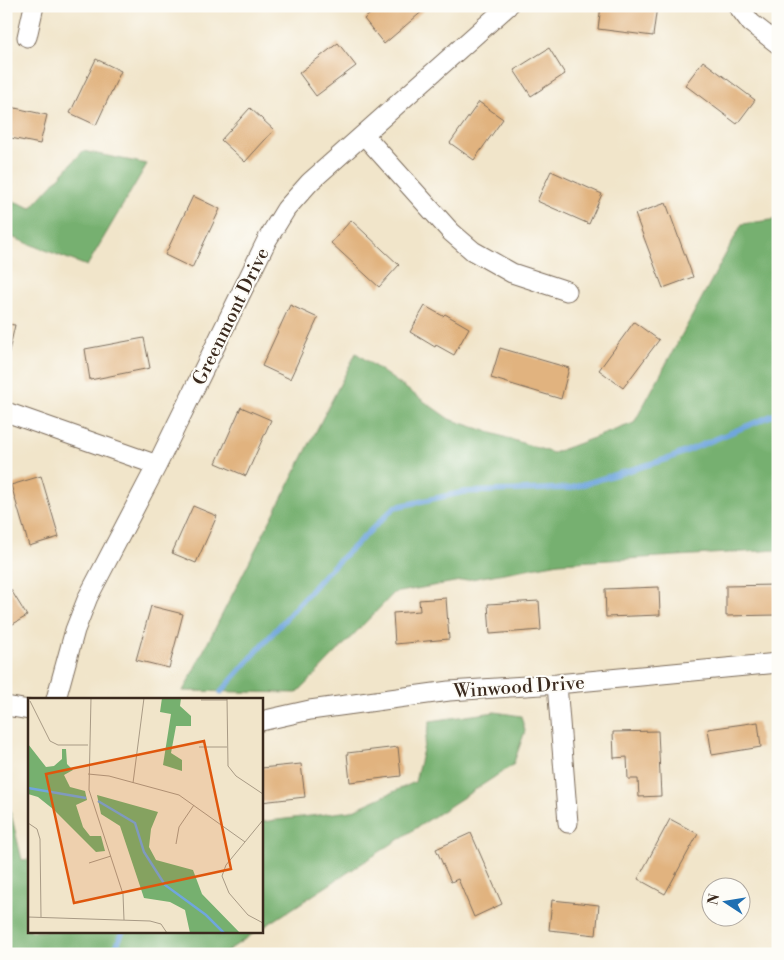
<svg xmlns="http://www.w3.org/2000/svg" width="784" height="960" font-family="'Libre Bodoni',serif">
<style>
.forest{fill:#76b06f;stroke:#586d46}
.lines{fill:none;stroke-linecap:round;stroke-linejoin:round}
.stream{stroke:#70a6dd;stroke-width:5.5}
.building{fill:#e1b37f}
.minor-casing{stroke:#7b6b5a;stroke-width:21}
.minor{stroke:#fff;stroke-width:19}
.labels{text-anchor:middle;stroke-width:4;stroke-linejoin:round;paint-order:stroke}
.street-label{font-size:19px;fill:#3b2a1e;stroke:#fdfcf7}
.inset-river{fill:none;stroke:#70a6dd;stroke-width:2.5}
.inset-road{fill:none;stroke:#a89a85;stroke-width:1}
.view{fill:#df570d;fill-opacity:0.15;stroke:#df570d;stroke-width:2.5}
.inset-edge{fill:none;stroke:#3b2a1e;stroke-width:2.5}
</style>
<rect width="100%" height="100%" fill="#fdfcf7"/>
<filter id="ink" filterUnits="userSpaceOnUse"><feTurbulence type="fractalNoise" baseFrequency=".02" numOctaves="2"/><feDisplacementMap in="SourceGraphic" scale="10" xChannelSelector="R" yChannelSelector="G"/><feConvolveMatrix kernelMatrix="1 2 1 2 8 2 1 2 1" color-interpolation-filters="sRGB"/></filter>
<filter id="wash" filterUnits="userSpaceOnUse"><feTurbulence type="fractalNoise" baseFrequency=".0096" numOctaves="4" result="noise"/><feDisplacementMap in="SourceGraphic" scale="20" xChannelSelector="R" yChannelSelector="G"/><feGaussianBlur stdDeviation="1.12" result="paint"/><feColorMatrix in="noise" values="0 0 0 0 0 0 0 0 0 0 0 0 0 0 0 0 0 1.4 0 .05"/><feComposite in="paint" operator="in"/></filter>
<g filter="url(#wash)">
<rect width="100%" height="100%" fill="#f1e5ca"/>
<!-- forest -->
<path class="forest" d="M83,151L147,164L87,266L6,235V198L31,208Z
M778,219V550L559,563L394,593L297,693L183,691L356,353L449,419L553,453L634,423L742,224Z
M495,712L521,716L525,731L513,765L261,929V822L351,811L415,782L430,721Z
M6,801H8L22,860L29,859V931H257L223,954H6Z"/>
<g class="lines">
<!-- stream -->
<path class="stream" d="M221,692L326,573L395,507L464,492L571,488L670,458L778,413
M113,954L123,931"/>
</g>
<g id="blocks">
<!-- building -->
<path class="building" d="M380,6H423L425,9L384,44L364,19Z
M601,6H657L653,36L598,29Z
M338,43L356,66L316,96L299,73Z
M549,48L565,74L531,96L514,70Z
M96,59L121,71L96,125L70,113Z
M703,61L755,100L737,124L685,85Z
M479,102L503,119L474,160L450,143Z
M6,106L47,115L40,144L6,137Z
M250,108L274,130L245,162L221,140Z
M551,171L602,194L589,224L537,201Z
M193,196L220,209L192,268L165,255Z
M666,203L693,277L663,288L635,214Z
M351,220L399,265L379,287L331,243Z
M290,305L318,318L290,379L262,366Z
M425,306L443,316L445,314L469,328L454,355L436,345L435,347L410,332Z
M634,322L659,340L623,388L599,370Z
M6,324L15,325L8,356L6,355Z
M144,338L150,368L90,380L85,349Z
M500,348L569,368L561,399L491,378Z
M241,407L271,420L246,476L216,463Z
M41,476L59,537L29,546L11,485Z
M193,506L217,516L196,563L172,553Z
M775,585L776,615L726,616V586Z
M659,587L660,615L606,617L605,589Z
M11,590L27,616L6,628V593Z
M446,598L449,639L395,644L393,613L420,611L419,600Z
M539,601L541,630L490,634L488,604Z
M151,606L183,614L169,668L136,660Z
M758,722L761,747L712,755L708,729Z
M658,731L661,796L639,797L638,779H628L627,757L614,758L613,732Z
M398,747L401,776L350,782L347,753Z
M301,764L305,797L261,802V768Z
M670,819L698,834L665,894L638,879Z
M471,833L502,904L474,917L458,879L451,882L436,849Z
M552,900L599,905L596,935L549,930Z"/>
</g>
</g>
<g filter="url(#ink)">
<use href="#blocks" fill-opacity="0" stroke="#7b6b5a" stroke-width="1"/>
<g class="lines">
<!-- minor casing -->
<g class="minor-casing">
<path id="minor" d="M738,6L751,23L778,44
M27,37L34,6
M364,135L451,232L473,251L512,273L567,291
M6,412L157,465
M557,684L568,823
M56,699L75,630L88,597L157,465L267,240L286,209L310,182L508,6
M6,706L29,710
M261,721L310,710L449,691L557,684L778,663"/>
</g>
<!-- minor -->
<use href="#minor" class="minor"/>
</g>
</g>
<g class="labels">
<!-- street labels -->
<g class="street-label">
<text transform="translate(230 316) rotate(-64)" y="7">Greenmont Drive</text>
<text transform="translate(519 686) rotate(-4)" y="7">Winwood Drive</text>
</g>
</g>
<!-- overview -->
<g transform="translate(28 698)">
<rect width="235" height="235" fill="#f1e5ca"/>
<path d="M134,0H153L152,8L163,18V28H148L143,55L154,62V73L135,67L143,16L132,14ZM0,46L18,69L26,68L34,61V51H38L39,66L45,72L36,77L42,89L57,93L59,102L48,107L55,129L62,138H73L77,153L68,154L25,111L10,99L0,96ZM69,97L130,114L123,131L121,149L128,162L165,172L174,196L212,235H162L157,212L142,204L116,200L92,128L73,116Z" fill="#76b06f"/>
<path class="inset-river" d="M0,90L58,100M70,103L107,125L116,154L137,187L178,217L196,235"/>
<path class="inset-road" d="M63,0L61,92L95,196L96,222M199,0L200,68L208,78L235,96M173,2H199M2,3L22,43L30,47H60M171,49H199M60,76L81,78L151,97L217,144M105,85L116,0M235,122L198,167L194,178L201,195L220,217L235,225M0,125L9,131L12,141L13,219M148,146L151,129L166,107M61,165L83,158M0,219L122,223L133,226L139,235"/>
<path class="view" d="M176,43L203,171L46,205L18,76Z"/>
<rect width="235" height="235" class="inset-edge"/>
</g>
<!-- margin -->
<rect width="784" height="960" fill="none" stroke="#fdfcf7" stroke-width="25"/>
<!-- north arrow -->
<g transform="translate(726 902) rotate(282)"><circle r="24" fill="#fdfcf7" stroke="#afa8a0"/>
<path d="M0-4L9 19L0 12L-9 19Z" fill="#1f6fb2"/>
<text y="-8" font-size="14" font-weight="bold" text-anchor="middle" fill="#3b2a1e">N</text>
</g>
</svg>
